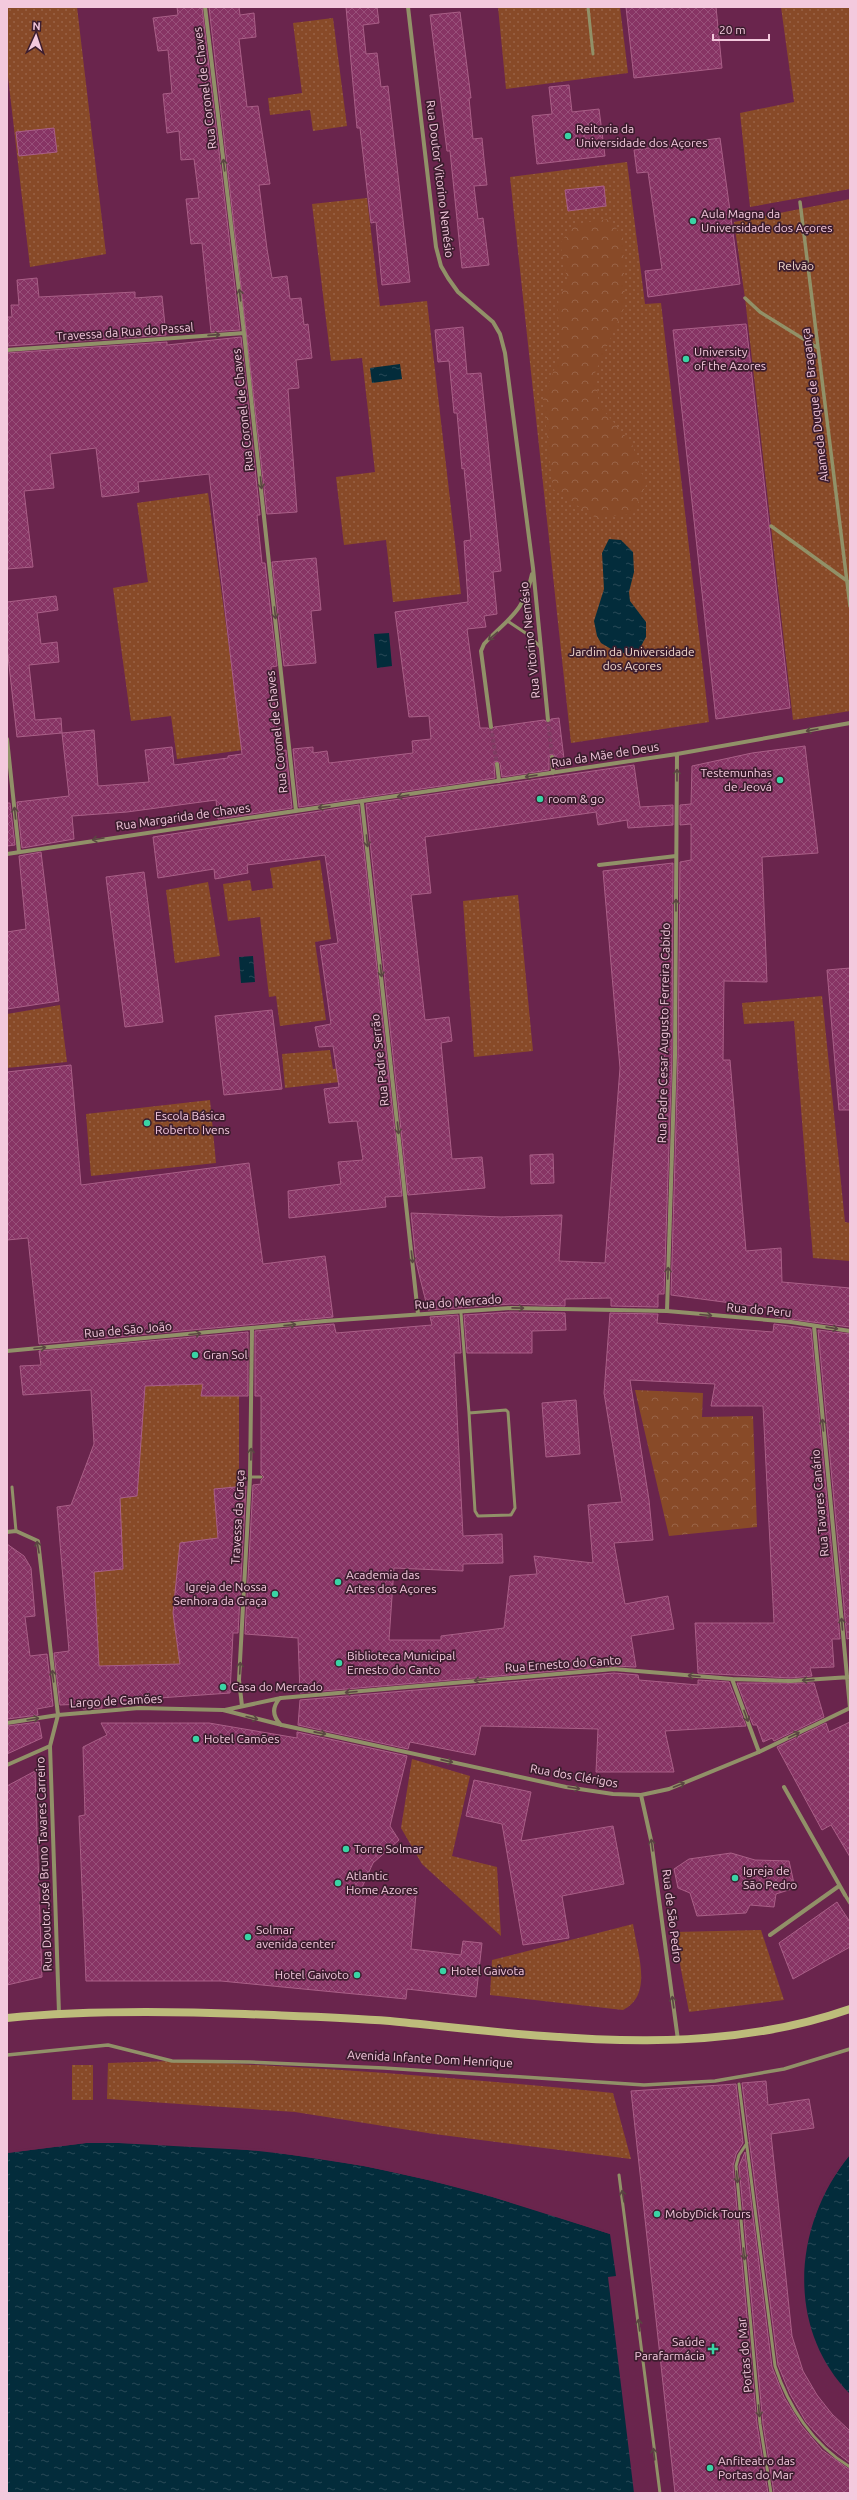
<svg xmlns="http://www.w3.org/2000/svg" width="857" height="2500" font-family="Ubuntu,sans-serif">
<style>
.green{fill:url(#green-dots)}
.forest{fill:url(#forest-crowns)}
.water{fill:url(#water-ripples)}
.pier{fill:#6a254d}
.building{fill:url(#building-cross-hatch);stroke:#aa5f87}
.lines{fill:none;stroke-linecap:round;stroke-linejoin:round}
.minor-tunnel{stroke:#7f3e63;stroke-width:4;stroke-dasharray:4 2;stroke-linecap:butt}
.service{stroke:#919168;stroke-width:3}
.pedestrian{stroke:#919168;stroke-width:3.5}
.minor{stroke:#919168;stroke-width:4}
.secondary{stroke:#bdbc7b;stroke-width:8}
.oneway{stroke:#5a4642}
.poi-dot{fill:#39d4a5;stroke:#3c1d2e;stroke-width:1.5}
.labels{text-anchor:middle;stroke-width:3.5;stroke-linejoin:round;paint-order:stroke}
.street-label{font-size:12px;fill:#f3c9dd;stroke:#3c1d2e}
.poi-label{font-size:12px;fill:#f3c9dd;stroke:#3c1d2e;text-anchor:start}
.park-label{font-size:12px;fill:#f2dace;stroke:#3c1d2e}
</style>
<defs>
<pattern id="green-dots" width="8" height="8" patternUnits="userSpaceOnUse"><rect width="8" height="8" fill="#884a28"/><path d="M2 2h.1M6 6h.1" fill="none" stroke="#996347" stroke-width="1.8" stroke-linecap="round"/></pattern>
<pattern id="forest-crowns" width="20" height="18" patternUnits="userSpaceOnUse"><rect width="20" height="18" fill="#884a28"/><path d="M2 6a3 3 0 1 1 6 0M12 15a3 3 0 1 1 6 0" fill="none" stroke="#996347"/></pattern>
<pattern id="water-ripples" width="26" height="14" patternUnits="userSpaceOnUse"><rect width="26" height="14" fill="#032c3b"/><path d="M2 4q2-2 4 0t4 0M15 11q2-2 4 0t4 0" fill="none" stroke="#284957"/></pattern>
<pattern id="building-cross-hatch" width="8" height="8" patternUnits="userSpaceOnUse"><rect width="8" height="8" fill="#873464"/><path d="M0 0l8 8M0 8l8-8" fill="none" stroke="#98507a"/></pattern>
</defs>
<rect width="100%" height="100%" fill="#6a254d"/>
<!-- green -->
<path class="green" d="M7,7H77L106,254L30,267L7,68Z
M498,7H620L628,73L506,89Z
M781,7H850V189L750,207L740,113L794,102Z
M333,18L347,126L313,131L310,110L270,115L268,98L302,93L293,23Z
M627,162L645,304L661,303L709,722L571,743L510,177Z
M367,198L380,306L427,301L461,594L393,602L386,540L344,545L336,477L375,472L362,358L331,361L312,204Z
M850,199V711L793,720L745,298L734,222Z
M208,493L243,750L177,759L171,716L131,721L113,588L148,582L137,503Z
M320,860L331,939L315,942L326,1020L280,1026L276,996L269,997L260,917L228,921L223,884L250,880L252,891L273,888L270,868Z
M208,882L220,956L175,963L166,890Z
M518,895L533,1051L474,1057L463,901Z
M822,996L845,1222L850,1223V1261L813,1258L794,1021L744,1024L742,1003Z
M60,1005L67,1062L7,1068V1014Z
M330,1050L333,1069L356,1066L358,1080L285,1088L282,1054Z
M210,1100L216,1163L91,1176L86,1114Z
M203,1384L201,1396H239V1487L214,1489L218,1538L180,1543L173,1613L180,1664L99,1666L94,1572L123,1569L120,1498L137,1496L145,1386Z
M412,1759L470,1776L452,1856L497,1867L501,1936L422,1864L401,1828Z
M633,1924C637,1952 654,1995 623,2010L490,1995L492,1960Z
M761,1930L784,2000L689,2012L674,1932Z
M172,2061C319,2067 466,2078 613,2093L631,2159L434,2134L295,2112L107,2099L108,2063Z
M72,2065H93V2100H72Z"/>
<!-- forest -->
<path class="forest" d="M609,219L623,237L625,306L595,373L599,405L632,444L646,485L633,514L596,518L553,489L543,398L562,350L557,305L567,279L560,243L575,224Z
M635,1390L703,1393L702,1417L753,1416L757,1527L669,1536Z"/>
<!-- water -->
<path class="water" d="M400,364L402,379L372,383L370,368Z
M609,539L621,540L633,552L634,572L629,592L630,601L646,622V637L640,648L632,654L616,652L601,643L597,636L594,621L604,589L602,553Z
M389,633L392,666L377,668L374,634Z
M253,956L255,982L241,983L239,957Z
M86,2143C201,2142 316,2153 428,2180C490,2194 550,2215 610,2234L616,2276L608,2277L634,2493H7V2153Z
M850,2155V2394C785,2328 793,2224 850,2155Z"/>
<!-- pier -->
<path class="pier" d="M86,2141L164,2143L266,2149L365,2164L489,2194L610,2232V2234L489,2196L428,2180L364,2166L266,2151L118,2143H86L7,2153V2151Z
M850,2153L825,2190L810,2228H808L823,2189Z"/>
<!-- building -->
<path class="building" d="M177,7H202L240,330L211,332L202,243L191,244L186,199L199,198L194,159L181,160L179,131L167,133L163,94L172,93L168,50L158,51L153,18L178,15Z
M209,7H239L240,15L254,13L256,37L239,39L247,107L258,106L270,184L259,185L267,249L272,278L287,276L290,299L301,298L304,325L308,324L312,358L296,360L299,388L288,389L297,512L267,514Z
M346,7H377L379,23L363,25L366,54L377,53L381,87L388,86L410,282L382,285L376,222L371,223L360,128H357Z
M626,7H716L722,68L634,78Z
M460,12L471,98H469L473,139L482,138L484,159L487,185L474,186L478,219L483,218L489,265L462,268L450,151H447L430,15Z
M569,85L572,112L599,109L605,156L537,164L532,116L552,114L549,87Z
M54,128L57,152L19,156L16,132Z
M720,138L740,284L648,297L645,271L662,269L648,172L637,173L634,150Z
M604,186L606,206L568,211L565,190Z
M37,278L39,297L135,292V298L162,296L166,335L7,346V317H12L11,305H19L17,280Z
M746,324L790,708L716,719L673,330Z
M463,327L467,374L481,373L501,571L493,572L497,614L484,616L486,627L467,629L480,728H488L491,730L494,727L544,720L549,723L551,719L559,718L565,767L556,768L555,756L551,754L549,757V770L502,777L500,763L496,761L494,764L495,778L299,807L293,749L313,747V753L327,751L329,763L413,753L412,741L431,739L429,716L409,717L395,612L468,602L464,541L471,540L464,468L462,469L457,413H454L449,361L438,362L435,330Z
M241,337L260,515H257L262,563H265L277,666L271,667L279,751L286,750L292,808L218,819L216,800L127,812L72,816L74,839L22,848L17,802L69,796L62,733L94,730L98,786L149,782L145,750L172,747L174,765L228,758V756L242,754L209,474L138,482L139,492L102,497L96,448L50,454L54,488L24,491L33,567L7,569V353L167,342V345Z
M316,558L321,610L311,611L316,663L284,666L272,562Z
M56,596L58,610L37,613L41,644L57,642L59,662L29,665L35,720L61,718L62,733L17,737L7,647V602Z
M805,746L818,853L762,857L767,982L724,981L723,1060H730L746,1251L781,1248L782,1282L850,1288V1327L775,1317L776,1309L671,1295L678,1056L680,862L691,860V824L680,825V805L691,804L692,766L752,753Z
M634,765L640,807L673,805V825L628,828L627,820L598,825L596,812L425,837L431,893L411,895L425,1020L449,1017L452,1041L441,1043L452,1159L482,1157L485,1188L408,1195L366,804Z
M7,803H10L15,845L7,846Z
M359,805L402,1196L385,1197L386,1207L289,1218L288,1191L341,1184L338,1162L363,1160L357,1121L329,1123L324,1089L339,1087L333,1046L319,1047L315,1027L331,1024L320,946L338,943L325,855L247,865L248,873L215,879L214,869L158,878L153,837Z
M41,852L59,1001L7,1009V932L26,929L19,856Z
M673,863L672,1056L664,1294H658V1307L611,1306V1298L565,1299V1306L511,1304L428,1310L416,1262L411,1213L501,1217L562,1215L559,1261L605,1263L620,1068L603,871Z
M144,872L163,1022L125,1027L106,877Z
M850,968V1110H839L827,970Z
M272,1010L282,1089L224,1095L215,1016Z
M71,1065L81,1185L249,1163L263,1264L325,1256L333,1317L39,1344L28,1238L7,1240V1072Z
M553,1154L554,1183L531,1184L530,1155Z
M511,1312L565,1313L566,1330L532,1331V1353H467L464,1315Z
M610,1313L658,1314L657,1323L773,1332L774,1324L811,1329L840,1639H832L834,1667L810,1668L812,1676L790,1678L698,1673L695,1623H774L763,1406H711L715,1384L630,1380L649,1500L653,1540L614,1543L625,1604L668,1596L674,1629L631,1636L636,1667L614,1666L300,1693L298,1638L245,1634L253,1485L261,1484V1480L264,1477L261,1474V1396H255V1331L334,1324L336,1333L432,1325L430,1317L458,1315L461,1353H454L463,1536L502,1534L503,1563L463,1564V1571L394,1568L389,1640H441V1636L504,1628L510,1576L537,1574L534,1556L593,1563L588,1505L622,1502L604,1393Z
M818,1330L850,1334V1638L847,1639Z
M248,1332V1396H201L203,1384L145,1386L137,1496L120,1498L123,1569L94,1572L99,1666L180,1664L173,1613L180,1543L218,1538L214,1489L246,1486L238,1633H233L230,1693L102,1702V1708L83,1709V1704L60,1705L54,1653L69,1651L57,1507L71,1505L94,1444L91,1390L23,1395L20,1366L41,1365L39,1351Z
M576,1400L580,1454L546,1457L542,1403Z
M7,1544L24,1556L31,1568L35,1616L25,1617L30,1656L47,1654L53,1706L37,1709L38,1715L7,1719Z
M614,1673L638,1675L639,1680L698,1685V1680L729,1682L746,1726L665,1731L674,1772H596L598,1729L481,1726L475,1755L410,1742L408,1749L298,1725L300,1700Z
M737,1683H814L824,1717L774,1741L772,1738L763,1742L757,1725H753Z
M39,1722L42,1738L7,1754V1726Z
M850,1722V1857L831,1825L822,1830L777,1747L826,1723L829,1732Z
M101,1723H209L297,1738V1732L407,1756L390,1826L399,1840L373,1863L359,1894H416L411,1949L461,1955L463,1941L482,1943L476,1997L407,1989L406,1999L221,1981H86L79,1816L85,1815L83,1747L107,1735Z
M35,1771L42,1977L7,1985V1786Z
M474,1780L531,1792L521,1841L613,1826L624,1884L562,1896L569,1938L523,1945L502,1824L466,1816Z
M731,1853L755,1860L789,1861L795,1888L776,1894L774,1907L750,1905L746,1913L697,1916L690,1893L678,1888L674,1869L689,1859Z
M837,1902L850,1922V1947L793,1979L779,1943Z
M766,2081L768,2105L809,2099L814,2128L771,2134L792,2336L803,2371L817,2395L832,2414L850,2431V2463L827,2445L806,2422L790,2394L778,2365L742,2083Z
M736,2084L743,2143L736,2154L733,2166L757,2424L768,2493H675L631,2091Z
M745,2152L772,2367L784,2397L801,2425L822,2450L850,2470V2493H774L763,2424L739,2166Z"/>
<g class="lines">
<!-- minor-tunnel -->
<path class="minor-tunnel" d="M548,720L552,757
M491,727L497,764"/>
<!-- service -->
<path class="service" d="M588,7L593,54
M509,622L530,636L541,648
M461,1313L469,1413
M506,1410L508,1412L515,1508L511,1515L478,1516L475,1511L469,1413Z
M250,1477H261
M12,1487L16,1531
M739,2084L775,2366C788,2406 813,2445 850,2467
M747,2143L739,2155L736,2166L760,2424L771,2493
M619,2175L660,2493"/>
<!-- pedestrian -->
<path class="pedestrian" d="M800,202L850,606
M745,298L760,312L818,348
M771,526L850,583
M845,1895L850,1903
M7,2055L108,2045L172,2061L250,2062L384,2068L644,2085L715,2081L784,2069L850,2049"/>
<!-- minor -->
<path class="minor" d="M205,7L244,333L296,811
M408,7L436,247L441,266L448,278L458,292L493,322L500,334L505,353L533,568L548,720
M7,350L244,333
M491,727L481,651L484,644C508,618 524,613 532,574
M7,739L19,852
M552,757L553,773
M497,764L499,781
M362,803L418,1314
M7,854L677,754L850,723
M599,865L676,856
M667,1311L675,1056L677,754
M814,1326L850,1708
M7,1351L325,1321L511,1308L667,1311L791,1322L850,1331
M7,1532L16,1531L38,1541L58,1715L50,1746L59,2013
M732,1679L759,1752
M280,1698C272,1707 272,1716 281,1725
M242,1706L239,1680L250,1477L252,1329
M225,1710L281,1698L614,1669L732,1679L790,1681L850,1677
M7,1723L58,1715L139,1708L223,1710L282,1725L566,1787L613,1794L641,1795L669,1789L759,1752L850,1708
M7,1765L50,1746
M784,1787L845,1895
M641,1795L651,1840L678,2040
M770,1935L839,1886"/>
<!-- secondary -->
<path class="secondary" d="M7,2018C86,2010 166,2011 245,2014C293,2016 342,2017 390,2021C543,2036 701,2061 850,2009"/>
</g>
<!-- one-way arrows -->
<defs><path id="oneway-shaft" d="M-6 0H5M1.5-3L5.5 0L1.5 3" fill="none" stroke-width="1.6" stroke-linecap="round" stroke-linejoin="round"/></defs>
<g class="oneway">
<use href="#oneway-shaft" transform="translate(224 165) rotate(-97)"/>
<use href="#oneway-shaft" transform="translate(240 295) rotate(-97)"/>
<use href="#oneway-shaft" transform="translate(214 335) rotate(-4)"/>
<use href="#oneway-shaft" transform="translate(261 483) rotate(84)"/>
<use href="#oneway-shaft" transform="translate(275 613) rotate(84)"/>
<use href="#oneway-shaft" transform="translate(493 636) rotate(139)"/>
<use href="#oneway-shaft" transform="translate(812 730) rotate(170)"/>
<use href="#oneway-shaft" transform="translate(677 775) rotate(-90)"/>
<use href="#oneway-shaft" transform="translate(531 776) rotate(172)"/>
<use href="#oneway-shaft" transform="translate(403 796) rotate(171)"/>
<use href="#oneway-shaft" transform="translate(324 807) rotate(173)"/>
<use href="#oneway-shaft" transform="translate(15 813) rotate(-96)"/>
<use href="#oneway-shaft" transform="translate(98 839) rotate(171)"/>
<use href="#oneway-shaft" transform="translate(367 841) rotate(84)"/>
<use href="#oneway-shaft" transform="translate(676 905) rotate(-90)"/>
<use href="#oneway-shaft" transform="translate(381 971) rotate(84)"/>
<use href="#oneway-shaft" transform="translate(398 1128) rotate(84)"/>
<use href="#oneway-shaft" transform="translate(412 1257) rotate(84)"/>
<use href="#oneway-shaft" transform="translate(668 1273) rotate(-88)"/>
<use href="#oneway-shaft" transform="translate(518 1308) rotate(1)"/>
<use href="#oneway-shaft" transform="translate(706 1315) rotate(5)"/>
<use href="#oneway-shaft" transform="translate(290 1325) rotate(-6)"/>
<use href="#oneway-shaft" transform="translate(832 1328) rotate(8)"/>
<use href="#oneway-shaft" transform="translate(195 1334) rotate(-5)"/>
<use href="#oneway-shaft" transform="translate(40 1348) rotate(-5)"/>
<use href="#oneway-shaft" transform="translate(823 1425) rotate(-95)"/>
<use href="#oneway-shaft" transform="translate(251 1454) rotate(-89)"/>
<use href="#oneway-shaft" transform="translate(38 1547) rotate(-100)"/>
<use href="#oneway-shaft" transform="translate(842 1624) rotate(-95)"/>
<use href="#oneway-shaft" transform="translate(240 1668) rotate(-87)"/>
<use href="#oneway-shaft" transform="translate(53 1676) rotate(-97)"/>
<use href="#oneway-shaft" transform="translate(694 1676) rotate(-175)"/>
<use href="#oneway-shaft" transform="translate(480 1680) rotate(175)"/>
<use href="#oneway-shaft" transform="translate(808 1680) rotate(176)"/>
<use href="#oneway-shaft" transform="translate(351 1692) rotate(175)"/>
<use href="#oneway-shaft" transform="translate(746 1716) rotate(70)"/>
<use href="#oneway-shaft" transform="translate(252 1718) rotate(14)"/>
<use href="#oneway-shaft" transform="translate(33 1719) rotate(-9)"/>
<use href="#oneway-shaft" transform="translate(320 1733) rotate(11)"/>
<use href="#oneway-shaft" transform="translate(794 1735) rotate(-26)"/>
<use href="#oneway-shaft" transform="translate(447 1761) rotate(13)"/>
<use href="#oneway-shaft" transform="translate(679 1785) rotate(-22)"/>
<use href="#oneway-shaft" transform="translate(574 1788) rotate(9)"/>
<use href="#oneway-shaft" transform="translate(652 1845) rotate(-98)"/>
<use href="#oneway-shaft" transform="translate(673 2002) rotate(-98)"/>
<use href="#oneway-shaft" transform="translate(737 2177) rotate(85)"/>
<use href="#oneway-shaft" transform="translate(623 2196) rotate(-100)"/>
<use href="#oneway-shaft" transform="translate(744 2254) rotate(85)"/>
<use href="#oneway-shaft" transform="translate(639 2325) rotate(-97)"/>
<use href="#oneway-shaft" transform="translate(759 2411) rotate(85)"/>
<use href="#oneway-shaft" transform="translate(654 2454) rotate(-97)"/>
</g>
<!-- markers -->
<g class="poi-dot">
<circle cx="568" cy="136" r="4"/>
<circle cx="693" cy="221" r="4"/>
<circle cx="686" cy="359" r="4"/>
<circle cx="780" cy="780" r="4"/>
<circle cx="540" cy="799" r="4"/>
<circle cx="147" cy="1123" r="4"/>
<circle cx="195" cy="1355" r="4"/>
<circle cx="338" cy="1582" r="4"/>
<circle cx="275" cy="1594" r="4"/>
<circle cx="339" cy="1663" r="4"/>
<circle cx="223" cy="1687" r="4"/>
<circle cx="196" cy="1739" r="4"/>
<circle cx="346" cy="1849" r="4"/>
<circle cx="735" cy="1878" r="4"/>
<circle cx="338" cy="1883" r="4"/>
<circle cx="248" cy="1937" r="4"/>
<circle cx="443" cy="1971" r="4"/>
<circle cx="357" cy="1975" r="4"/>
<circle cx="657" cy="2214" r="4"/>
<path d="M711 2343h4v4h4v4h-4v4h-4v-4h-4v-4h4z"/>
<circle cx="710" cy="2468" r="4"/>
</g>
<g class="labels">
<!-- street labels -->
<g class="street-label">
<text transform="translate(205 88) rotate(-97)" y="4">Rua Coronel de Chaves</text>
<text transform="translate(440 179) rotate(83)" y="4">Rua Doutor Vitorino Nemésio</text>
<text transform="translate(125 332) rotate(-4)" y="4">Travessa da Rua do Passal</text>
<text transform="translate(815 405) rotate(-97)" y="4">Alameda Duque de Bragança</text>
<text transform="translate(243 410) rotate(-96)" y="4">Rua Coronel de Chaves</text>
<text transform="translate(530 640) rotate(-96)" y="4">Rua Vitorino Nemésio</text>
<text transform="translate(277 732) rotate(-96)" y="4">Rua Coronel de Chaves</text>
<text transform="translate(605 755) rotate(-9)" y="4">Rua da Mãe de Deus</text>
<text transform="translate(183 817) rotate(-8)" y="4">Rua Margarida de Chaves</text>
<text transform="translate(664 1033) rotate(-89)" y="4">Rua Padre Cesar Augusto Ferreira Cabido</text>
<text transform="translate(380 1060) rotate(-96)" y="4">Rua Padre Serrão</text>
<text transform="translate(458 1302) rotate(-4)" y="4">Rua do Mercado</text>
<text transform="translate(759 1310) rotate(5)" y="4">Rua do Peru</text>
<text transform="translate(128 1330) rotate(-5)" y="4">Rua de São João</text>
<text transform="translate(820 1503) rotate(-95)" y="4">Rua Tavares Canário</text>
<text transform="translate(238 1517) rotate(-87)" y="4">Travessa da Graça</text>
<text transform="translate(563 1664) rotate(-4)" y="4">Rua Ernesto do Canto</text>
<text transform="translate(116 1701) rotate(-3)" y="4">Largo de Camões</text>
<text transform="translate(574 1776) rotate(10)" y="4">Rua dos Clérigos</text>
<text transform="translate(44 1864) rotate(-92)" y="4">Rua Doutor.José Bruno Tavares Carreiro</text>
<text transform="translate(672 1916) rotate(83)" y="4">Rua de São Pedro</text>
<text transform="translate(430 2059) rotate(3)" y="4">Avenida Infante Dom Henrique</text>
<text transform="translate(745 2355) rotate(-95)" y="4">Portas do Mar</text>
</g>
<!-- poi labels -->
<g class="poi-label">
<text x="576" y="133">Reitoria da<tspan x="576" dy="14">Universidade dos Açores</tspan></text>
<text x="701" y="218">Aula Magna da<tspan x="701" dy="14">Universidade dos Açores</tspan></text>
<text x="694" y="356">University<tspan x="694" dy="14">of the Azores</tspan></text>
<text x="772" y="777" text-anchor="end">Testemunhas<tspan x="772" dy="14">de Jeová</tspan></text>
<text x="548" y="803">room &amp; go</text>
<text x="155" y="1120">Escola Básica<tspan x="155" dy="14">Roberto Ivens</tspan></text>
<text x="203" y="1359">Gran Sol</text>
<text x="346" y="1579">Academia das<tspan x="346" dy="14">Artes dos Açores</tspan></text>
<text x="267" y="1591" text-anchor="end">Igreja de Nossa<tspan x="267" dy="14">Senhora da Graça</tspan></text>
<text x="347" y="1660">Biblioteca Municipal<tspan x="347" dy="14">Ernesto do Canto</tspan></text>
<text x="231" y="1691">Casa do Mercado</text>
<text x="204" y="1743">Hotel Camões</text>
<text x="354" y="1853">Torre Solmar</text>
<text x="743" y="1875">Igreja de<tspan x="743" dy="14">São Pedro</tspan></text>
<text x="346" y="1880">Atlantic<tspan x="346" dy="14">Home Azores</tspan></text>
<text x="256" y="1934">Solmar<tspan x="256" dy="14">avenida center</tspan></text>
<text x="451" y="1975">Hotel Gaivota</text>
<text x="349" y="1979" text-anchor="end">Hotel Gaivoto</text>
<text x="665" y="2218">MobyDick Tours</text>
<text x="705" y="2346" text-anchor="end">Saúde<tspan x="705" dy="14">Parafarmácia</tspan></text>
<text x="718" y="2465">Anfiteatro das<tspan x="718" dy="14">Portas do Mar</tspan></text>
</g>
<!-- park labels -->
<g class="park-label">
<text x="796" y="270">Relvão</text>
<text x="632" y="656">Jardim da Universidade<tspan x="632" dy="14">dos Açores</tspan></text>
</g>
</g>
<!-- border -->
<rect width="857" height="2500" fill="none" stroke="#f3c9dd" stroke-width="16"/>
<!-- north arrow -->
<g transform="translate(36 36) rotate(3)" stroke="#3c1d2e" stroke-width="3" paint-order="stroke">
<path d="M0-3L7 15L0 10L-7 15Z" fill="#f3c9dd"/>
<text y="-6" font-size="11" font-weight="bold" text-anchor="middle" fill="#f3c9dd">N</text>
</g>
<!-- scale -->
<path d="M713 34v6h56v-6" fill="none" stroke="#f3c9dd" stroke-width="2"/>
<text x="719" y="34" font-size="12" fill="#f3c9dd" stroke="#3c1d2e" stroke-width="3" paint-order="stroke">20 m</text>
</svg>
